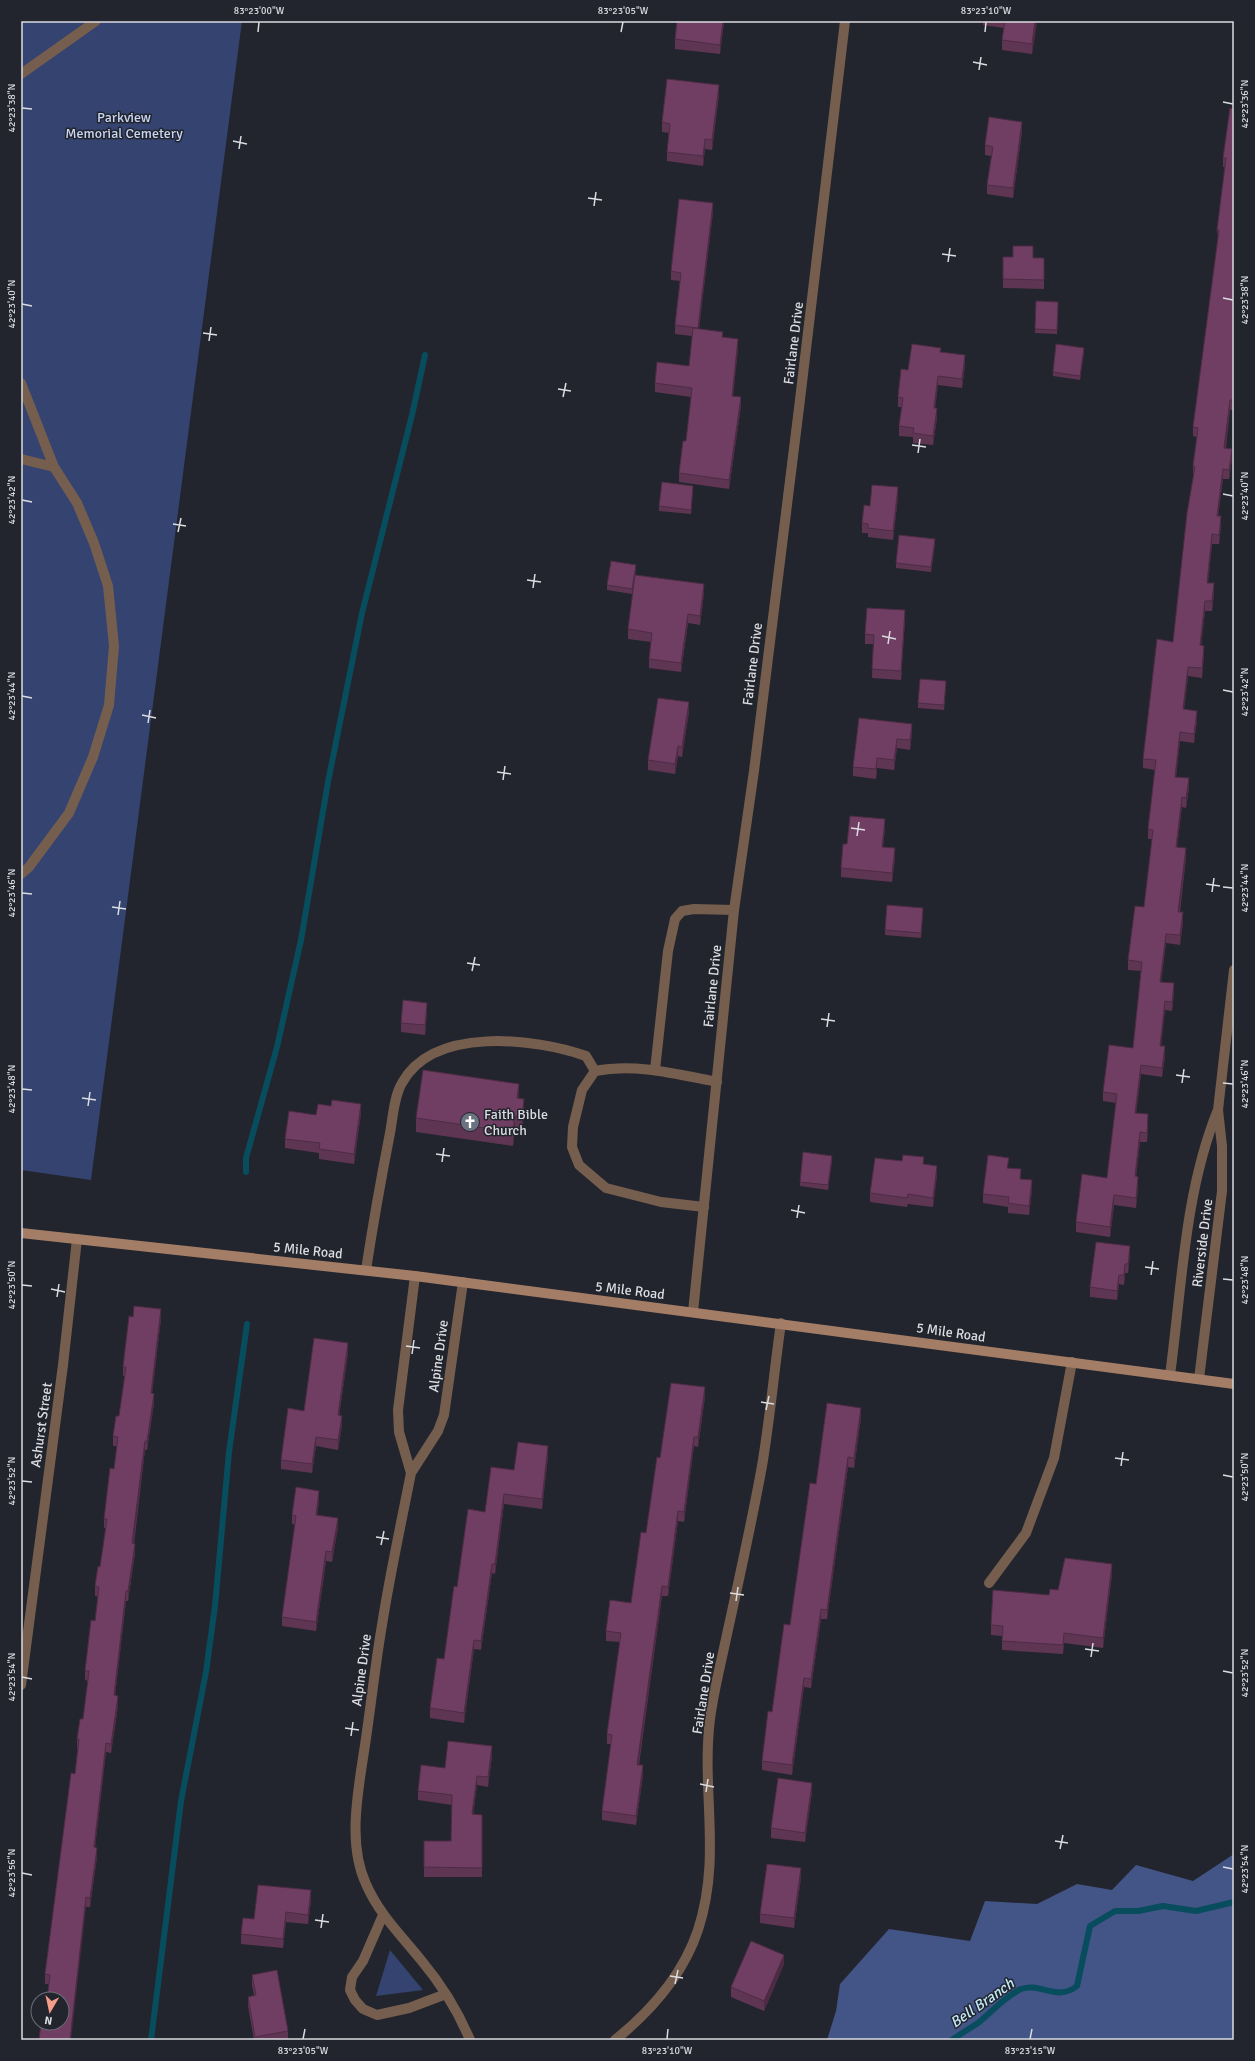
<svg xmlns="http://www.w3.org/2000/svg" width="1255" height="2061" font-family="Signika,sans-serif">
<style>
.green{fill:#34436f}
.forest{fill:#435486}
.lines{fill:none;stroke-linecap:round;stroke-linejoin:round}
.stream{stroke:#074d5e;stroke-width:6}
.service{stroke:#765e4f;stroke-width:10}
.minor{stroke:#765e4f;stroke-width:10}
.secondary{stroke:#a37d66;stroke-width:10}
.wall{fill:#5f3554}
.shaded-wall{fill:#4e2b45}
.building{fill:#6f3e62;stroke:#4e2b45}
.ticks{fill:none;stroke:#dadce1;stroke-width:1.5}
.labels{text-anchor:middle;stroke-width:3;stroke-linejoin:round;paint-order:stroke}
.park-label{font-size:14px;fill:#c8d5f4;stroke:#22252d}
.street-label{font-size:14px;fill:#dadce1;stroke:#22252d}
.poi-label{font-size:14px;fill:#dadce1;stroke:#22252d;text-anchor:start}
.water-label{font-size:15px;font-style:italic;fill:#c2eaf8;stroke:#22252d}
.neatline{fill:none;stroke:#dadce1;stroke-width:1.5}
.ticks-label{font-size:10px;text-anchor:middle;fill:#dadce1}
</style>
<rect width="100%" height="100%" fill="#22252d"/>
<!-- green -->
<path class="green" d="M21,21H242L91,1180L21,1170Z
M390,1950L423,1990L376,1996Z"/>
<!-- forest -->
<path class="forest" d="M1234,1854V2040H827L836,2011L840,1984L889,1929L970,1941L985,1901L1037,1904L1077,1884L1112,1890L1136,1865L1193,1881Z"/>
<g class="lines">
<!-- stream -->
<path class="stream" d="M246,1172V1158L277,1047L301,940L328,782L362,613L412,415L425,355
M151,2040L181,1801L206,1672L215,1606L229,1452L247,1324
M952,2040C960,2034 969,2029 978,2023C992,2012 1005,1996 1021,1989C1040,1982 1057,2002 1077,1986L1090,1926L1115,1911H1138L1163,1906L1196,1911L1234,1902"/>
<!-- service -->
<path class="service" d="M21,74L96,21
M21,383L54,467L77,503L94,543L108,586L114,646L109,705L93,757L69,813L29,867L21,874
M21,459L54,467
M655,1070L668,951L675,919L682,911L694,909L734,910
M704,1207L661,1202L606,1188L579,1165L572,1147L573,1127L582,1090L595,1071C636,1063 676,1074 717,1082
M366,1270C373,1224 381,1179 390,1133C393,1117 394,1096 402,1083C433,1026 535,1038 586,1056L595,1071
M989,1583L1026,1533L1054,1458L1072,1362"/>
<!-- minor -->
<path class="minor" d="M415,1276L398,1410L399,1432L411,1473L438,1431L444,1415L463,1282
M693,1312L734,910L754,771L799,408L845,21
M1170,1375C1182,1287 1184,1195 1217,1112
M1199,1379L1222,1191V1146L1218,1110L1234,970
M411,1473C401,1524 390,1574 382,1625C376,1660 372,1696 367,1731C361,1778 345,1839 366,1884C379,1914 401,1935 421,1960C441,1984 458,2011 470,2040
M21,1685L63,1365L77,1239
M383,1915L363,1961L352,1977L350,1990L355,2000L363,2009L377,2015L409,2008L446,1994
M615,2040C651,2011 683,1975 698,1930C722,1856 701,1792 710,1719C713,1695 719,1671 724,1648C737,1588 751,1527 762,1466C770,1419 774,1371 781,1323"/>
<!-- secondary -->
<path class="secondary" d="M21,1233L415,1276L1234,1384"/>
</g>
<!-- wall -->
<path class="wall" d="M724,21L720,54L675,49V39Z
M983,21H1037L1032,54L1002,50V40L1004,28L983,25Z
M719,95L712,150L705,149L703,166L667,161V152L669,133L662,132V122Z
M1234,109V410H1230L1226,448L1232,458L1229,479H1223L1218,516L1221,526L1219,544H1212L1208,583L1214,593L1212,611H1205L1201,645L1204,655L1202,678L1188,676L1184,709L1197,720L1194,743L1180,741L1176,777L1189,788L1186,808L1182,807L1177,847L1186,858L1180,912L1183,922L1180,945L1166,943L1161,982L1174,993L1172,1011L1165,1010L1161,1046L1165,1056L1162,1077L1141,1074L1136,1113L1148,1124L1147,1142H1140L1136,1177L1138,1187L1136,1208L1114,1205L1110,1237L1076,1232V1222L1107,1178L1116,1103L1103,1101V1092L1133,1048L1141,971L1128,970V960L1144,907L1152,839H1148V829L1155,770L1143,768V759L1173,642L1194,476H1193V466L1197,437L1193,436V427L1218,239L1217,230L1225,167H1223V158Z
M1022,132L1013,198L987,194V185L991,156L985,155V145Z
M713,212L699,329L723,337L738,348L733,396L741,406L729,489L679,482V473L686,441L691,397L655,392V383L689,366L692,336L675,334V325L680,281L671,280V271Z
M1003,257L1044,258V289L1003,288Z
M1036,301L1058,302L1057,334L1035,333Z
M941,352L965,365L962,388L938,385L935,408L937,418L933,445L913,443V437L899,436V426L902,407H898V397L908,370Z
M1084,352L1080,380L1053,376V372Z
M693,490L691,514L659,511V506Z
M898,497L893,540L868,537V533H862V523L870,506Z
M935,544L931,572L896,568V563Z
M636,570L635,575L704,593L700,625L688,623L681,672L649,668V659L651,642L628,639V629L635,579L632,594L607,590V585Z
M905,620L901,680L872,678L873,644H865V634Z
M946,685L944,710L918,708V703Z
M689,712L682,757L678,756L675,774L648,770V760Z
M859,718L912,733L910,750L897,748L894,770L877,768L876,779L853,776V767Z
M885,829L883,847L895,857L892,882L841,877V868L847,844Z
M923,913L921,938L885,935V930Z
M427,1012L425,1035L401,1032V1023Z
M519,1099L524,1113L522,1132L515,1130L513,1146L416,1132V1118Z
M361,1113L354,1164L319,1159V1153L285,1148V1139L316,1115Z
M832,1161L828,1190L800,1186V1182Z
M924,1164L937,1175L933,1207L908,1204L907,1207L870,1202V1193Z
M1009,1168L1032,1190L1029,1215L1008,1213V1207L983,1203V1194Z
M1130,1255L1128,1273H1125L1124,1285L1119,1284L1117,1300L1090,1297V1287Z
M133,1317L161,1319L152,1393L154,1403L147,1450H145L134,1544L135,1553L128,1601H126L115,1696L118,1706L111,1753L106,1752L95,1847L97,1857L90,1907H86L62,2023L49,1984H45V1974L75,1774L78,1748H77V1739L83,1719L88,1681L85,1680V1671L95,1621L98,1596H95V1586L100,1567L106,1528H104V1519L114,1469L117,1446H113V1436L119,1416L125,1376H123V1367Z
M348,1353L339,1416L342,1425L338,1450L316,1446L312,1473L281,1469V1460L304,1411Z
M705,1397L698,1447L694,1446L684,1522L678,1521L668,1596H662L639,1765L643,1775L636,1825L602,1820V1811L611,1744H607V1734L620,1642L606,1641V1631L631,1603L646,1533L660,1458Z
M861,1418L854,1468L848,1467L827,1619H821L811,1688L804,1687L792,1775L762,1770V1761L772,1712L790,1625Z
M548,1456L542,1509L504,1504L495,1574L492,1573L481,1650L474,1649L464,1723L430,1718V1708L444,1659L457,1587L485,1512L514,1470Z
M319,1500L317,1515L338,1527L332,1562L326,1561L316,1631L282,1626V1617L295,1525L292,1524V1515Z
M1112,1574L1103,1648L1064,1643L1063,1654L1002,1650V1636L991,1635V1625L1049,1595L1058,1590Z
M492,1756L488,1787L477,1785L473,1814L482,1815V1877H424V1841H451L452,1805L418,1800V1791L445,1768Z
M812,1792L805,1842L771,1838V1828Z
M801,1878L794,1928L760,1923V1914Z
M311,1900L308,1924L286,1922L283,1948L241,1944V1934L254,1919Z
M784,1964L764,2011L731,1997V1987Z
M252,1975L288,2031V2040H254L248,2006V1997L254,1995L252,1985Z"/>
<!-- shaded-wall -->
<path class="shaded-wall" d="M723,21H724L720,54V45Z
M1035,21H1037L1032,54V44Z
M719,85V95L712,150V140Z
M1022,122V132L1013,198V188Z
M705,139V149L703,166V156Z
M713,203V212L698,336V328Z
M738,339V348L732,405V396Z
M1084,348V352L1080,380V376Z
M965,355V365L962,388V379Z
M938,376V385L934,418V408Z
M741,397V406L729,489V480Z
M1230,400V410L1224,457V448Z
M937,408V418L933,445V436Z
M1232,449V458L1229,479V470Z
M1223,469V479L1217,526V516Z
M693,486V490L691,514V510Z
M898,487V497L893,540V531Z
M1221,516V526L1219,544V535Z
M1212,534V544L1207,592V583Z
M935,539V544L931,572V567Z
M636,565V570L632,594V589Z
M1214,583V593L1212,611V601Z
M704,584V593L700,625V616Z
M1205,601V611L1200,654V645Z
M905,610V620L901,680V671Z
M688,614V623L681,672V663Z
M1204,646V655L1202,678V668Z
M1188,667V676L1183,718V709Z
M689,702V712L682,757V747Z
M1197,711V720L1194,743V734Z
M912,724V733L910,750V740Z
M1180,732V741L1175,786V777Z
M897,739V748L894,770V760Z
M678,746V756L675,774V764Z
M877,758V768L876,779V769Z
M1189,778V788L1186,808V798Z
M1182,797V807L1176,856V847Z
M885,819V829L882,856V847Z
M895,848V857L892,882V873Z
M1186,848V858L1178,921V912Z
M1183,912V922L1180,945V935Z
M1166,934V943L1160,991V982Z
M1174,983V993L1172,1011V1002Z
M1165,1001V1010L1160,1055V1046Z
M427,1003V1012L425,1035V1025Z
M1165,1046V1056L1162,1077V1068Z
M1141,1065V1074L1135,1122V1113Z
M519,1084V1098L517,1113V1098Z
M524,1099V1113L522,1132V1117Z
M361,1104V1113L354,1164V1154Z
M1148,1114V1124L1147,1142V1133Z
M515,1116V1130L513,1146V1132Z
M1140,1132V1142L1135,1186V1176Z
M832,1156V1161L828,1190V1185Z
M937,1166V1175L933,1207V1198Z
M1138,1177V1187L1136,1208V1198Z
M1032,1180V1190L1029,1215V1206Z
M1114,1195V1205L1110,1237V1227Z
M1130,1246V1255L1128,1273V1264Z
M1125,1264V1273L1124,1285V1275Z
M1119,1275V1284L1117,1300V1291Z
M161,1309V1319L151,1403V1393Z
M348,1343V1353L338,1425V1415Z
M705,1387V1397L698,1447V1437Z
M154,1394V1403L147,1450V1441Z
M861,1408V1418L854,1468V1458Z
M342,1416V1425L338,1450V1440Z
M316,1437V1446L312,1473V1464Z
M694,1437V1446L684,1522V1512Z
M145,1441V1450L132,1553V1543Z
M548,1446V1456L542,1509V1499Z
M848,1457V1467L827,1619V1610Z
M319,1491V1500L316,1524V1515Z
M504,1494V1504L495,1574V1564Z
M678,1511V1521L668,1596V1587Z
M338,1518V1527L332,1562V1552Z
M135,1544V1553L128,1601V1591Z
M326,1551V1561L316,1631V1622Z
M492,1564V1573L481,1650V1641Z
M1112,1564V1574L1103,1648V1638Z
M662,1586V1596L637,1774V1765Z
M126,1591V1601L114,1705V1695Z
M821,1609V1619L811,1688V1679Z
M1064,1633V1643L1063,1654V1645Z
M474,1640V1649L464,1723V1713Z
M804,1678V1687L792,1775V1765Z
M118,1696V1706L111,1753V1744Z
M106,1743V1752L94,1857V1847Z
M492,1746V1756L488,1787V1777Z
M643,1765V1775L636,1825V1816Z
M477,1776V1785L472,1824V1814Z
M812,1783V1792L805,1842V1833Z
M97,1848V1857L90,1907V1898Z
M801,1868V1878L794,1928V1918Z
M311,1890V1900L308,1924V1915Z
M86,1897V1907L71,2040H70Z
M286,1912V1922L283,1948V1939Z
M784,1955V1964L764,2011V2001Z"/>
<!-- building -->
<path class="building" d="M677,21H723L720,45L675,39Z
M1005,21H1035L1032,44L1002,40Z
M667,79L719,85L712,140L705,139L703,156L667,152L670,124L662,122Z
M1230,108L1234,109V400H1230L1224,448L1232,449L1229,470L1223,469L1217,516H1221L1219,535L1212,534L1207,583H1214L1212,601H1205L1200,645L1204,646L1202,668L1188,667L1183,709L1197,711L1194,734L1180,732L1175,777L1189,778L1186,798L1182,797L1176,847L1186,848L1178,912H1183L1180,935L1166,934L1160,982L1174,983L1172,1002L1165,1001L1160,1046H1165L1162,1068L1141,1065L1135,1113L1148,1114L1147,1133L1140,1132L1135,1176L1138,1177L1136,1198L1114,1195L1110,1227L1076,1222L1082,1174L1107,1178L1117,1094L1103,1092L1109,1045L1133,1048L1142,962L1128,960L1135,906L1144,907L1153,830L1148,829L1156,760L1143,759L1157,639L1173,642L1187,513L1195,467L1193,466L1198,428L1193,427L1219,230H1217L1226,158H1223Z
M989,117L1022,122L1013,188L987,185L993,147L985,145Z
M679,199L713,203L698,328L675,325L681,273L671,271Z
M1013,246H1033V258H1044V280L1003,279V257H1013Z
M1036,301L1058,302L1057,330L1035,329Z
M693,328L723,332L722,337L738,339L732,396L741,397L729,480L679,473L683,441H686L692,388L655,383L657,362L689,366Z
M912,344L941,348L940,352L965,355L962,379L938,376L934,408H937L933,436L913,433L914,428L899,426L903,398L898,397L901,369L908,370Z
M1056,344L1084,348L1080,376L1053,372Z
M662,482L693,486L691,510L659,506Z
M872,485L898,487L893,531L868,528V524L862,523L864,505L870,506Z
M899,535L935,539L931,567L896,563Z
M611,561L636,565L632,589L607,585Z
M635,575L704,584L700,616L688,614L681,663L649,659L652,633L628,629Z
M867,608L905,610L901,671L872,669L874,635L865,634Z
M920,679L946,681L944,705L918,703Z
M658,698L689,702L682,747L678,746L675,764L648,760Z
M859,718L912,724L910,740L897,739L894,760L877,758L876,769L853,767Z
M850,816L885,819L882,847L895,848L892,873L841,868L843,844H847Z
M887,905L923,908L921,933L885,930Z
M403,1000L427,1003L425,1025L401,1023Z
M423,1070L519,1084L517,1098L524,1099L522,1117L515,1116L513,1132L416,1118Z
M332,1100L361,1104L354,1154L319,1149L320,1143L285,1139L289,1111L316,1115L318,1104L331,1106Z
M803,1152L832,1156L828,1185L800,1182Z
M903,1155L924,1157L923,1164L937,1166L933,1198L908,1194L907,1198L870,1193L875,1158L902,1161Z
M988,1155L1009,1158L1007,1168L1021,1169L1020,1179L1032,1180L1029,1206L1008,1203L1009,1197L983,1194Z
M1096,1242L1130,1246L1128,1264H1125L1124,1275H1119L1117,1291L1090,1287Z
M134,1306L161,1309L151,1393L154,1394L147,1441H145L132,1543L135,1544L128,1591H126L114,1695L118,1696L111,1744L106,1743L94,1847L97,1848L90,1898L86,1897L70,2040H39L41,2023H62V1999H47L50,1975L45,1974L71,1773L75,1774L79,1739H77L80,1719H83L89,1671H85L91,1620L95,1621L99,1587L95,1586L98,1566L100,1567L107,1519H104L110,1468L114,1469L118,1437L113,1436L116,1416H119L126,1367H123L129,1316L133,1317Z
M314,1338L348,1343L338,1415L342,1416L338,1440L316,1437L312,1464L281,1460L288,1408L304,1411Z
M671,1383L705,1387L698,1437H694L684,1512L678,1511L668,1587L662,1586L637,1765H643L636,1816L602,1811L612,1735L607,1734L621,1633L606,1631L610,1600L631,1603L641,1532L646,1533L657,1457L660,1458Z
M827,1403L861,1408L854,1458L848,1457L827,1610L821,1609L811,1679L804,1678L792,1765L762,1761L768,1711L772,1712L784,1624L790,1625L810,1483L816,1484Z
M518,1442L548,1446L542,1499L504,1494L495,1564H492L481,1641L474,1640L464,1713L430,1708L437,1658L444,1659L454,1586L457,1587L468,1509L485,1512L491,1467L514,1470Z
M296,1487L319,1491L316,1515L338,1518L332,1552L326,1551L316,1622L282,1617L296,1516L292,1515Z
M1065,1558L1112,1564L1103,1638L1064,1633L1063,1645L1002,1641L1003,1626L991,1625L993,1590L1049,1595L1050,1589L1058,1590Z
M448,1741L492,1746L488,1777L477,1776L472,1814L482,1815V1868L424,1867V1841H451L452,1795L418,1791L421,1765L445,1768Z
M778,1778L812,1783L805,1833L771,1828Z
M767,1864L801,1868L794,1918L760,1914Z
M258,1885L311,1890L308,1915L286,1912L283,1939L241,1934L243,1918L254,1919Z
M751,1941L784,1955L764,2001L731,1987Z
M277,1970L288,2031L255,2037L248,1997L256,1995L252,1975Z"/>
<!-- ticks -->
<path class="ticks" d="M258,32L259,22M621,32L623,22M985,32L986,22M973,62L987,65M979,70L981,57M1223,102L1233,104M22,108L32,109M233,141L247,144M239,149L241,136M588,198L602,200M594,206L596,192M942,254L956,256M948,262L950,248M1223,298L1233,300M22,304L32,306M203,333L217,335M209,341L211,327M558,389L571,391M563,397L566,383M912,445L926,447M918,453L920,439M1223,494L1233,496M22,500L32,502M173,524L186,526M178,532L181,518M527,580L541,582M533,588L535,574M882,636L896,639M888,644L890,631M1223,690L1233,692M22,696L32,698M142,715L156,718M148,723L150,710M497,772L511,774M503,780L505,766M851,828L865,830M857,836L859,822M1206,884L1220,886M1223,887L1233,888M1212,892L1214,878M22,893L32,894M112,907L126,909M118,915L120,901M467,963L480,965M472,971L475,957M821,1019L835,1021M827,1027L829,1013M1176,1075L1190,1077M1182,1083L1184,1069M1223,1083L1233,1084M22,1089L32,1090M82,1098L96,1100M88,1106L90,1092M436,1154L450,1156M442,1162L444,1148M791,1210L805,1213M797,1218L799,1205M1145,1267L1159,1269M1151,1275L1153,1261M1223,1279L1233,1280M22,1285L32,1286M51,1289L65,1292M57,1297L59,1284M406,1346L420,1348M412,1354L414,1340M761,1402L774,1404M766,1410L769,1396M1115,1458L1129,1460M1121,1466L1123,1452M1223,1475L1233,1477M22,1481L32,1482M376,1537L389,1539M381,1545L384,1531M730,1593L744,1595M736,1601L738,1587M1085,1649L1099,1651M1091,1657L1093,1643M1223,1671L1233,1673M22,1677L32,1679M345,1728L359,1730M351,1736L353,1722M700,1784L714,1787M706,1792L708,1779M1055,1841L1068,1843M1060,1849L1063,1835M1223,1867L1233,1869M22,1873L32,1875M315,1920L329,1922M321,1928L323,1914M670,1976L683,1978M675,1984L678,1970M303,2039L305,2029M667,2039L668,2029M1030,2039L1032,2029"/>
<!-- icons -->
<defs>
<g id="church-disc" transform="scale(1)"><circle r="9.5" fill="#6b7280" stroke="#22252d"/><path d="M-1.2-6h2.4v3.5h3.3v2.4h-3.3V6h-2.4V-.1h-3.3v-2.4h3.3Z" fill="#fff"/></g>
</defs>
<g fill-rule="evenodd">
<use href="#church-disc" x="470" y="1122"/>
</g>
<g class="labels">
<!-- park labels -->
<g class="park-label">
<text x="124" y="122">Parkview<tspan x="124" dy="16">Memorial Cemetery</tspan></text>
</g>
<!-- street labels -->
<g class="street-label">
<text transform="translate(793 343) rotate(-83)" y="5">Fairlane Drive</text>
<text transform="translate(752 664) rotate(-83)" y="5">Fairlane Drive</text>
<text transform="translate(712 986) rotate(-84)" y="5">Fairlane Drive</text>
<text transform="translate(1202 1243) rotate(-83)" y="5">Riverside Drive</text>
<text transform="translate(308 1250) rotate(6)" y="5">5 Mile Road</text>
<text transform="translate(630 1290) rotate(7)" y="5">5 Mile Road</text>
<text transform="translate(951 1332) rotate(8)" y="5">5 Mile Road</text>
<text transform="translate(438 1356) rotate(-82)" y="5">Alpine Drive</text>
<text transform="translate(41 1425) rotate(-82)" y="5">Ashurst Street</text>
<text transform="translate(361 1670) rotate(-82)" y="5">Alpine Drive</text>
<text transform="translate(703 1693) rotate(-81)" y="5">Fairlane Drive</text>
</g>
<!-- poi labels -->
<g class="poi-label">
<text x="484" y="1119">Faith Bible<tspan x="484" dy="16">Church</tspan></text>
</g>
<!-- water labels -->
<g class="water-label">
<text transform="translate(982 2003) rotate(-35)" y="5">Bell Branch</text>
</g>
</g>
<!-- border -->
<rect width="1255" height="2061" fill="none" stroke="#22252d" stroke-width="44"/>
<!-- north arrow -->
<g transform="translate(50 2011) rotate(189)"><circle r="19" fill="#22252d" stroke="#6c6e75"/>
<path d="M0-3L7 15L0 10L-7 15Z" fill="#f49e8a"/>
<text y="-6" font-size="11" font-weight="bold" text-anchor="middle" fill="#dadce1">N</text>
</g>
<rect x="22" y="22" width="1211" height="2017" class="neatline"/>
<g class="ticks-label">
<text x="259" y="14">83°23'00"W</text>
<text x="623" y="14">83°23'05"W</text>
<text x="986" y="14">83°23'10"W</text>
<text transform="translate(1244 104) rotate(-90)" y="4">42°23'36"N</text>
<text transform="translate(11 108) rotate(-90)" y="4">42°23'38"N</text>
<text transform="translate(1244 300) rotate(-90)" y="4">42°23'38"N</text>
<text transform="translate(11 304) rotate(-90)" y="4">42°23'40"N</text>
<text transform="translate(1244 496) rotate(-90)" y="4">42°23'40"N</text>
<text transform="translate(11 500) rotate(-90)" y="4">42°23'42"N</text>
<text transform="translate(1244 692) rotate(-90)" y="4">42°23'42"N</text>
<text transform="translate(11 696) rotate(-90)" y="4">42°23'44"N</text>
<text transform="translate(1244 888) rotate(-90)" y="4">42°23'44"N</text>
<text transform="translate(11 893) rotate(-90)" y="4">42°23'46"N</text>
<text transform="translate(1244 1084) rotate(-90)" y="4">42°23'46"N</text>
<text transform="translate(11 1089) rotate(-90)" y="4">42°23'48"N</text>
<text transform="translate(1244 1280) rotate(-90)" y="4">42°23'48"N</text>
<text transform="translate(11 1285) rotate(-90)" y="4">42°23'50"N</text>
<text transform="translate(1244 1477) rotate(-90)" y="4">42°23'50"N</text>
<text transform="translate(11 1481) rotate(-90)" y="4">42°23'52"N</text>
<text transform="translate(1244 1673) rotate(-90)" y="4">42°23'52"N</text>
<text transform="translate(11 1677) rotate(-90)" y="4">42°23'54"N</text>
<text transform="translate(1244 1869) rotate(-90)" y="4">42°23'54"N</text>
<text transform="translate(11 1873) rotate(-90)" y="4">42°23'56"N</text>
<text x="303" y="2054">83°23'05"W</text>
<text x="667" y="2054">83°23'10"W</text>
<text x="1030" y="2054">83°23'15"W</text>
</g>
</svg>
